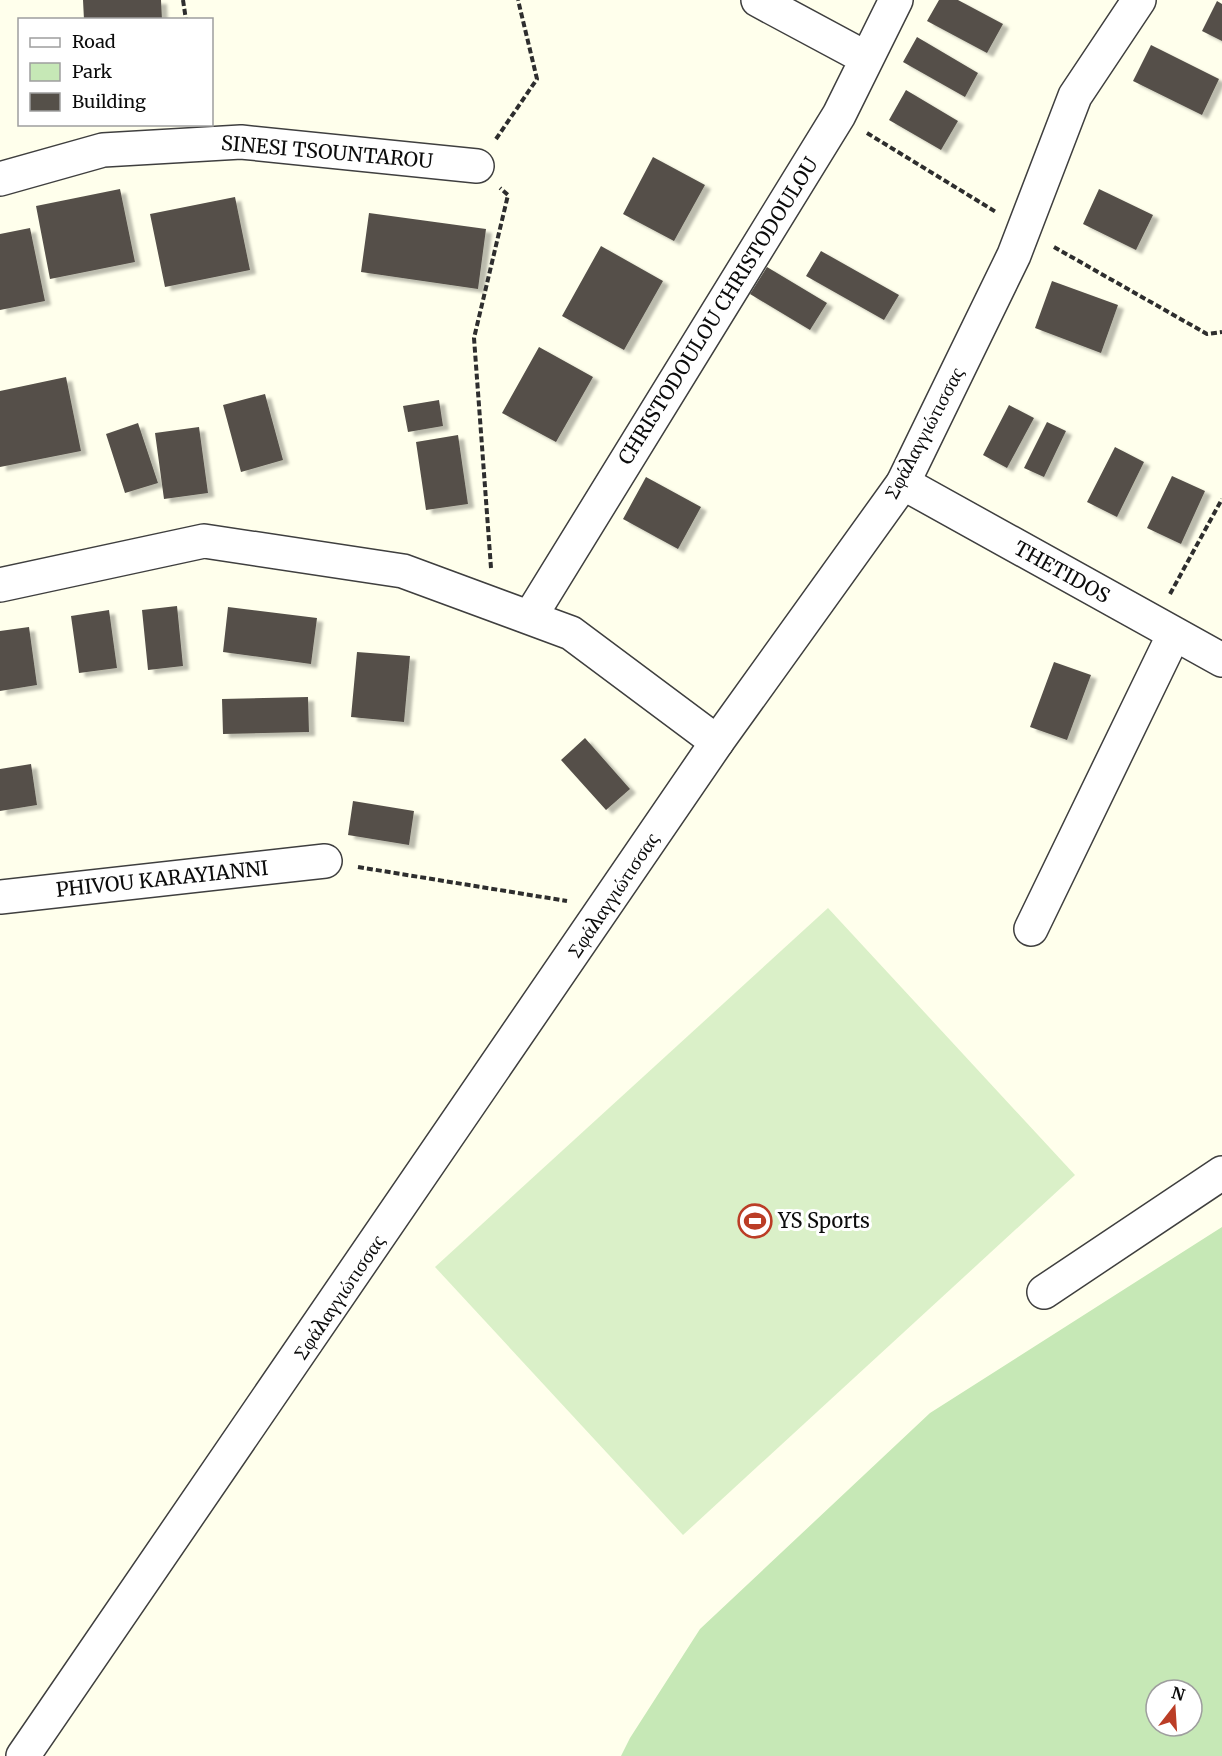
<svg xmlns="http://www.w3.org/2000/svg" width="1222" height="1756" font-family="Merriweather,serif">
<style>
.green{fill:#c6e8b6;fill-rule:evenodd}
.pitch{fill:#daf0c8}
.building{fill:#555049;filter:url(#shadow)}
.lines{fill:none;stroke-linecap:round;stroke-linejoin:round}
.minor-casing{stroke:#3f3f3f;stroke-width:36}
.tertiary-casing{stroke:#3f3f3f;stroke-width:36}
.path{stroke:#2e2e2e;stroke-width:4;stroke-dasharray:6 3;stroke-linecap:butt}
.minor{stroke:#fff;stroke-width:33}
.tertiary{stroke:#fff;stroke-width:33}
.labels{text-anchor:middle;stroke-width:6;stroke-linejoin:round;paint-order:stroke}
.street-label{font-size:20px;fill:#0c0c0c;stroke:#fff}
.poi-label{font-size:20px;fill:#0c0c0c;stroke:#fff;text-anchor:start}
</style>
<defs>
<filter id="shadow"><feDropShadow dx="6" dy="4" stdDeviation="1.5" flood-color="#0004"/></filter>
</defs>
<rect width="100%" height="100%" fill="#ffffec"/>
<!-- green -->
<path class="green" d="M1222,1227V1756H621L630,1738L700,1629L930,1413ZM1156,1690H1192V1726H1156Z"/>
<!-- pitch -->
<path class="pitch" d="M828,908L1075,1175L683,1535L435,1267Z"/>
<!-- building -->
<path class="building" d="M83,0H161L162,20H84Z
M939,0H958L1003,24L987,53L927,21Z
M1217,1L1222,4V41L1202,31Z
M917,37L978,73L965,97L903,62Z
M1151,45L1219,79L1202,115L1133,81Z
M906,90L958,121L941,150L889,120Z
M653,157L705,185L674,241L623,214Z
M120,189L135,262L50,279L36,206Z
M1099,189L1153,215L1136,250L1083,224Z
M235,197L250,270L165,287L150,214Z
M369,213L486,229L478,289L361,272Z
M30,228L45,301L0,310V234Z
M601,246L663,281L624,350L562,316Z
M821,251L899,295L884,320L806,276Z
M767,267L827,303L810,330L750,294Z
M1052,281L1118,305L1101,353L1035,328Z
M539,347L593,377L556,442L502,413Z
M66,377L81,451L0,467V391Z
M265,394L283,460L241,472L223,405Z
M439,400L443,426L408,432L403,406Z
M1009,405L1034,418L1007,468L983,455Z
M1047,422L1066,431L1044,477L1024,468Z
M138,423L158,483L125,493L106,434Z
M199,427L208,493L164,499L155,433Z
M458,435L468,504L426,510L416,442Z
M1115,447L1144,462L1117,517L1087,502Z
M1172,476L1205,491L1181,544L1147,528Z
M646,477L701,507L678,549L623,519Z
M177,606L183,666L148,670L142,610Z
M228,607L317,618L311,664L223,652Z
M109,610L117,668L79,673L71,616Z
M29,627L37,685L0,691V631Z
M357,652L410,656L404,722L351,717Z
M1054,662L1091,675L1067,740L1030,727Z
M308,697L309,732L223,734L222,699Z
M585,738L630,789L606,810L561,760Z
M31,764L37,805L0,811V769Z
M353,801L414,811L409,845L348,835Z"/>
<g class="lines">
<!-- minor casing -->
<g class="minor-casing">
<path id="minor" d="M758,0L866,58
M0,179L103,150L241,142L477,166
M903,483L1222,660
M0,585L204,541L403,571L571,633L717,742
M530,617L839,115L896,0
M0,897L325,861
M1031,929L1174,634
M1044,1292L1222,1173"/>
</g>
<!-- tertiary casing -->
<g class="tertiary-casing">
<path id="tertiary" d="M23,1756L717,742L903,483L1014,255L1075,96L1139,0"/>
</g>
<!-- path -->
<path class="path" d="M183,0L186,20
M867,133L996,212
M496,139L537,79L518,0
M1054,247L1207,334L1222,332
M491,568L474,338L508,195L500,188
M1170,594L1222,499
M358,867L567,901"/>
<!-- minor -->
<use href="#minor" class="minor"/>
<!-- tertiary -->
<use href="#tertiary" class="tertiary"/>
</g>
<!-- icons -->
<defs>
<g id="stadium-ring" transform="scale(1.725)"><circle r="9.5" fill="#fff" stroke="#bb3d26" stroke-width="1.5"/><path d="M0-5a6.5 5 0 1 0 0 10a6.5 5 0 1 0 0-10ZM-3.5-1.8h7v3.6h-7Z" fill="#bb3d26"/></g>
</defs>
<g fill-rule="evenodd">
<use href="#stadium-ring" x="755" y="1221"/>
</g>
<g class="labels">
<!-- street labels -->
<g class="street-label">
<text transform="translate(327 152) rotate(5)" y="7">SINESI TSOUNTAROU</text>
<text transform="translate(718 311) rotate(-58)" y="7">CHRISTODOULOU CHRISTODOULOU</text>
<text transform="translate(924 433) rotate(-62)" y="7">Σφάλαγγιώτισσας</text>
<text transform="translate(1062 572) rotate(29)" y="7">THETIDOS</text>
<text transform="translate(162 879) rotate(-6)" y="7">PHIVOU KARAYIANNI</text>
<text transform="translate(613 895) rotate(-56)" y="7">Σφάλαγγιώτισσας</text>
<text transform="translate(339 1297) rotate(-56)" y="7">Σφάλαγγιώτισσας</text>
</g>
<!-- poi labels -->
<g class="poi-label">
<text x="778" y="1228">YS Sports</text>
</g>
</g>
<!-- legend -->
<rect x="18" y="18" width="195" height="108" fill="#ffffff" stroke="#9e9e9e" stroke-width="1.5"/>
<rect x="30" y="38" width="30" height="9" fill="#ffffff" stroke="#9e9e9e" stroke-width="1.5"/>
<text x="72" y="48" font-size="18" fill="#0c0c0c">Road</text>
<rect x="30" y="63" width="30" height="18" fill="#c6e8b6" stroke="#9e9e9e" stroke-width="1.5"/>
<text x="72" y="78" font-size="18" fill="#0c0c0c">Park</text>
<rect x="30" y="93" width="30" height="18" fill="#555049" stroke="#9e9e9e" stroke-width="1.5"/>
<text x="72" y="108" font-size="18" fill="#0c0c0c">Building</text>
<!-- north arrow -->
<g transform="translate(1174 1708) rotate(17)"><circle r="28" fill="#ffffff" stroke="#9e9e9e" stroke-width="1.5"/>
<path d="M0-4.5L10 22L0 15L-10 22Z" fill="#bb3d26"/>
<text y="-9" font-size="16" font-weight="bold" text-anchor="middle" fill="#0c0c0c">N</text>
</g>
</svg>
